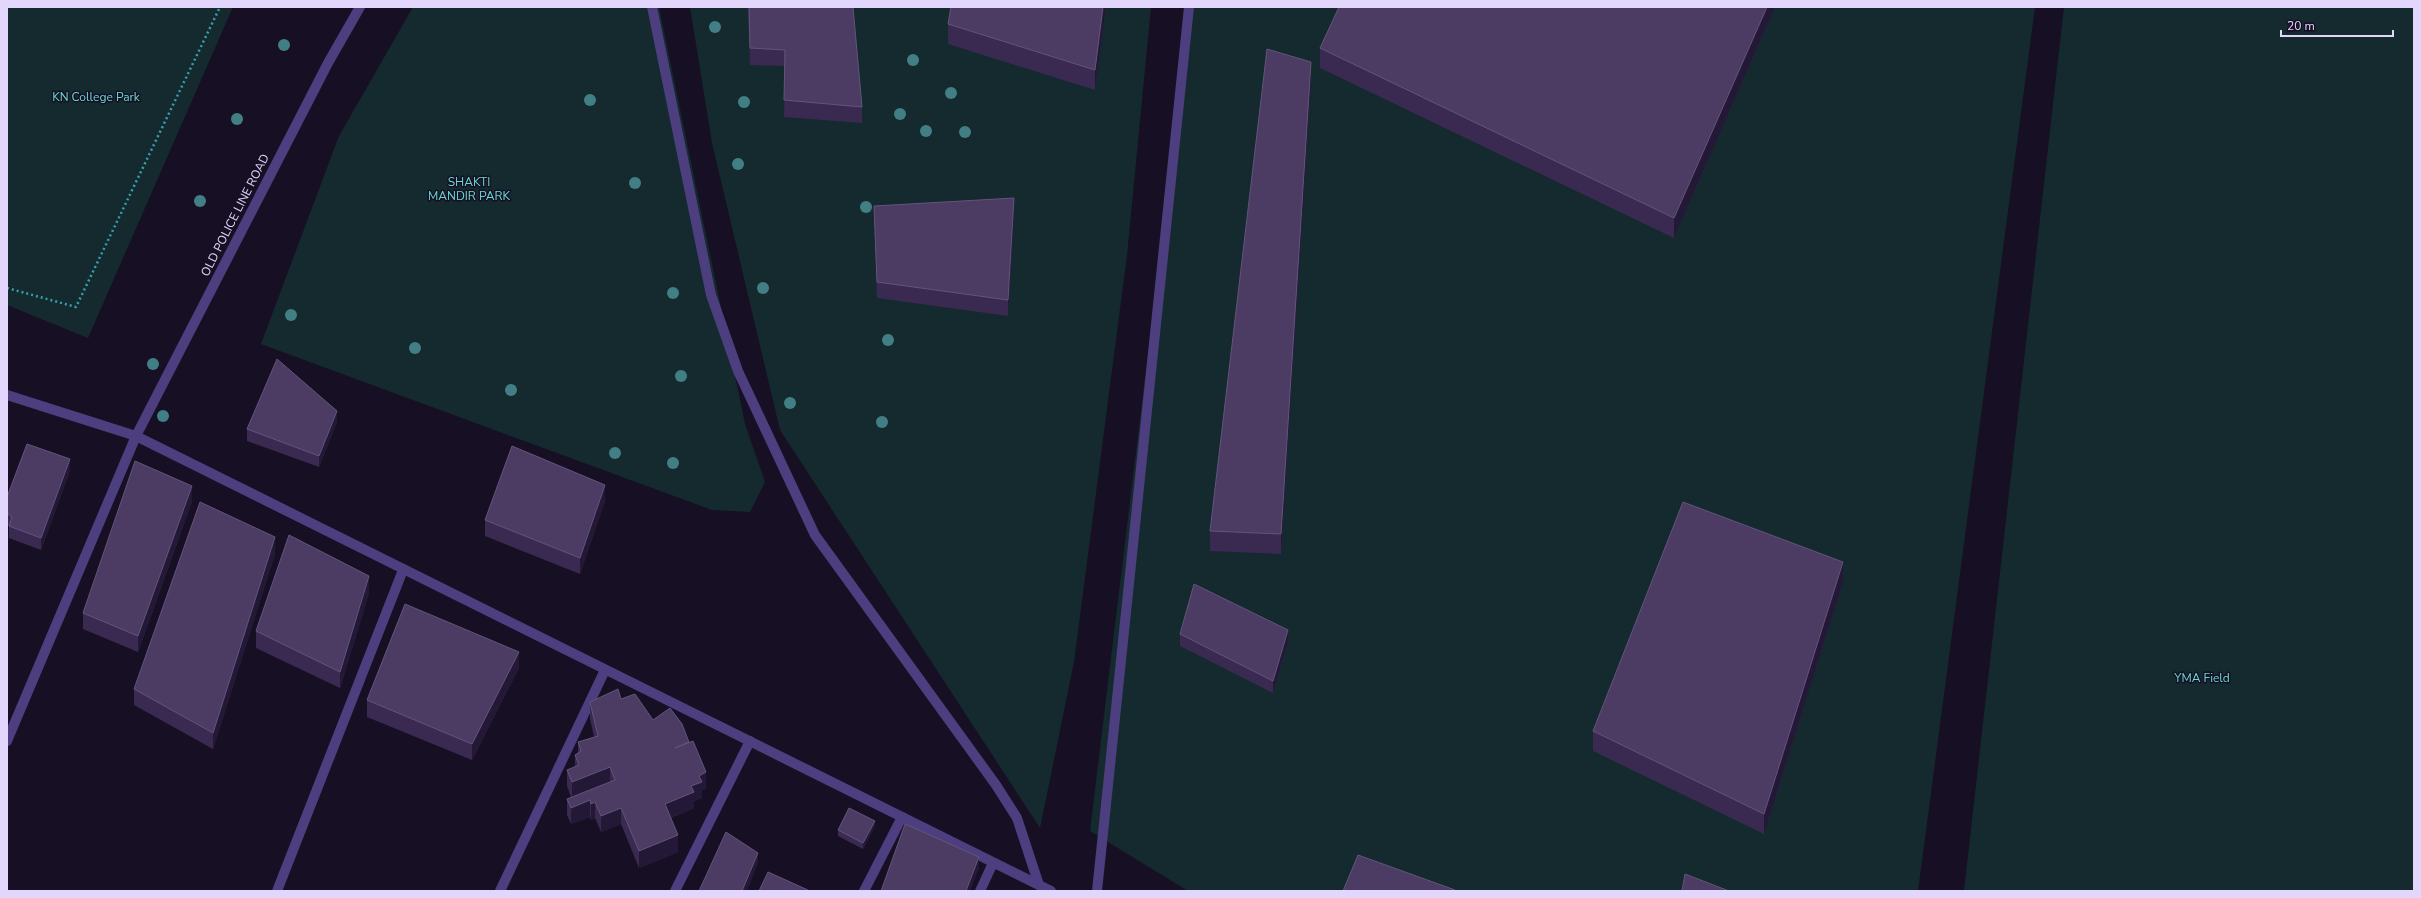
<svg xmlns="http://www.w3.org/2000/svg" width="2421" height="898" font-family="'Nunito Sans',sans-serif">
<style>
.green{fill:#142a2e}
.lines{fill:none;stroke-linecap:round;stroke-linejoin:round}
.path{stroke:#37a0b0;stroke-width:2.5;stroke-dasharray:2 3;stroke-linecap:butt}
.minor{stroke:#4d3e80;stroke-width:10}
.tertiary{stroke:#4d3e80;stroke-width:10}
.tree{fill:#427f84}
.wall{fill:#3a2a51}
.shaded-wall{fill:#241837}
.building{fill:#4c3c63;stroke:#63547c}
.labels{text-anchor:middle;stroke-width:3;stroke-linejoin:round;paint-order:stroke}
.park-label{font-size:12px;fill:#66d9d2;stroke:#171024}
.street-label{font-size:12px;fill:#e2d6fd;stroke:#171024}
</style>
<rect width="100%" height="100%" fill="#171024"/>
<!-- green -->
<path class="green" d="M7,7H233L88,338L7,305Z
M413,7H659L745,424L765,482L750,512L712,510L261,344L339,136Z
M690,7H1151L1127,255L1074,662L1040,828L780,430L712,143Z
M1190,7H2035L1918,891H1188L1090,831Z
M2064,7H2414V891H1964Z"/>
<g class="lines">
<!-- path -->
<path class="path" d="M7,288L76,307L220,7"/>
<!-- minor -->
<path class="minor" d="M652,7L711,295L738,371L815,535L996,785L1017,818L1039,885
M7,741L136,436L328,63L360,7
M277,891L403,570
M500,891L605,670
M675,891L750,741
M864,891L902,817
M980,891L993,863
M1097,891L1189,7"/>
<!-- tertiary -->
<path class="tertiary" d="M7,395L136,436L1051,891"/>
</g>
<!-- trees -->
<g class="tree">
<circle cx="715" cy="27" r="6"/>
<circle cx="284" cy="45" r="6"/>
<circle cx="913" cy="60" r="6"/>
<circle cx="951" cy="93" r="6"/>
<circle cx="590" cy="100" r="6"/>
<circle cx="744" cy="102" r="6"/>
<circle cx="900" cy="114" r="6"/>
<circle cx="237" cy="119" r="6"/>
<circle cx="926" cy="131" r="6"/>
<circle cx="965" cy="132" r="6"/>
<circle cx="738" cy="164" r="6"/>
<circle cx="635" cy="183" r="6"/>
<circle cx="200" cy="201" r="6"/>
<circle cx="866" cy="207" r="6"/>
<circle cx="763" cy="288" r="6"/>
<circle cx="673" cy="293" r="6"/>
<circle cx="291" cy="315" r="6"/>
<circle cx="888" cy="340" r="6"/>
<circle cx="415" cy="348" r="6"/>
<circle cx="153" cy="364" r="6"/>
<circle cx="681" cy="376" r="6"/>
<circle cx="511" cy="390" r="6"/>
<circle cx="790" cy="403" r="6"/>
<circle cx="163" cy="416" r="6"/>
<circle cx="882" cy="422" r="6"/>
<circle cx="615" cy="453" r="6"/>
<circle cx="673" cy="463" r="6"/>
</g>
<!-- wall -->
<path class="wall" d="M748,7L862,107V123L784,117L785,66L750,65Z
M951,7H1106L1095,90L948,44V24Z
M1339,7H1775L1674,238L1320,68V48Z
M1311,82L1281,554L1210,551V531Z
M874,206L1014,214L1008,316L877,298Z
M337,422L319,467L247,441V429Z
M70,471L41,550L9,538V526L7,525V497Z
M605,501L580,574L485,536V520Z
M192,502L138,652L83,629V613Z
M275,554L213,749L134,705V689Z
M1843,582L1764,834L1593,751V731Z
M369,593L340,688L256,648V631Z
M1180,634L1288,641L1273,693L1180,646Z
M519,668L472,760L367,717V700Z
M621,699L689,743L706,788L702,790V798L694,801V808L671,818L678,852L639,868L621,824L601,832L595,818L591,820L590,817L571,824L567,815V799L571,797L567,786V770L575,767V755L578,753V742L594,737L590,719V702Z
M875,826L863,849L838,836V830Z"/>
<!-- shaded-wall -->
<path class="shaded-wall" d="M1103,7H1106L1095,90V70Z
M1767,7H1775L1674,238V218Z
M1311,62V82L1281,554V534Z
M1014,198V214L1008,316V300Z
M337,411V422L319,467V456Z
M70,459V471L41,550V538Z
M605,485V501L580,574V558Z
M192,486V502L138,652V636Z
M275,537V554L213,749V733Z
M1843,562V582L1764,834V814Z
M369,576V593L340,688V672Z
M1288,630V641L1273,693V681Z
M519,652V668L472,760V744Z
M610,767V783L572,798V782Z
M706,772V788L702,790V798L694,801V808L665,820V804L691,786L699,776Z
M590,800V817L571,824V808Z
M595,802V818L591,820V804Z
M621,808V824L601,832V816Z
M875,821V826L863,849V843Z
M678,835V852L639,868V851Z
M758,853V864L747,891H742Z
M979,857V869L970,891H966Z"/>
<!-- building -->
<path class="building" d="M749,7H853L862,107L784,100L785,50L750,48Z
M951,7H1103L1095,70L948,24Z
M1339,7H1767L1674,218L1320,48Z
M1267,49L1311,62L1281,534L1210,531Z
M1014,198L1008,300L877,282L874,206Z
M277,359L337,411L319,456L247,429Z
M27,444L70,459L41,538L9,526L12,517L7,513V497Z
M512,446L605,485L580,558L485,520Z
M135,461L192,486L138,636L83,613Z
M200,502L275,537L213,733L134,689Z
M1683,502L1843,562L1764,814L1593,731Z
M289,535L369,576L340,672L256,631Z
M1194,584L1288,630L1273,681L1180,634Z
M405,604L519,652L472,744L367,700Z
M618,689L621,699L635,694L653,720L670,708L682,724L689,742L675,748L693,741L706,772L699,776L702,782L691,786L694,792L665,804L678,835L639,851L621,808L601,816L595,802L591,804L590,800L571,808L567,799L615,780L610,767L572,782L567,770L579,765L575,755L581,751L578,742L598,736L590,702Z
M849,808L875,821L863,843L838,830Z
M905,824L979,857L966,891H881Z
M726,832L758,853L742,891H699Z
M1358,855L1455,890L1454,891H1343Z
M768,872L810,891H759Z
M1685,874L1729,891H1682Z"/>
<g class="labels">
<!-- park labels -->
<g class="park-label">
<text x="96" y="101">KN College Park</text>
<text x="469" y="186">SHAKTI<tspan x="469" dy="14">MANDIR PARK</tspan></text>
<text x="2202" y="682">YMA Field</text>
</g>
<!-- street labels -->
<g class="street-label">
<text transform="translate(235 215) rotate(-63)" y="4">OLD POLICE LINE ROAD</text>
</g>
</g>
<!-- border -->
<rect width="2421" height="898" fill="none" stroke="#e2d6fd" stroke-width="16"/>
<!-- scale -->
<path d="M2281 30v6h112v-6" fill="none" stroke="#e2d6fd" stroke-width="2"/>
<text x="2287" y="30" font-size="12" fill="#e2d6fd" stroke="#171024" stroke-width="3" paint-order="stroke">20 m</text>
</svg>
